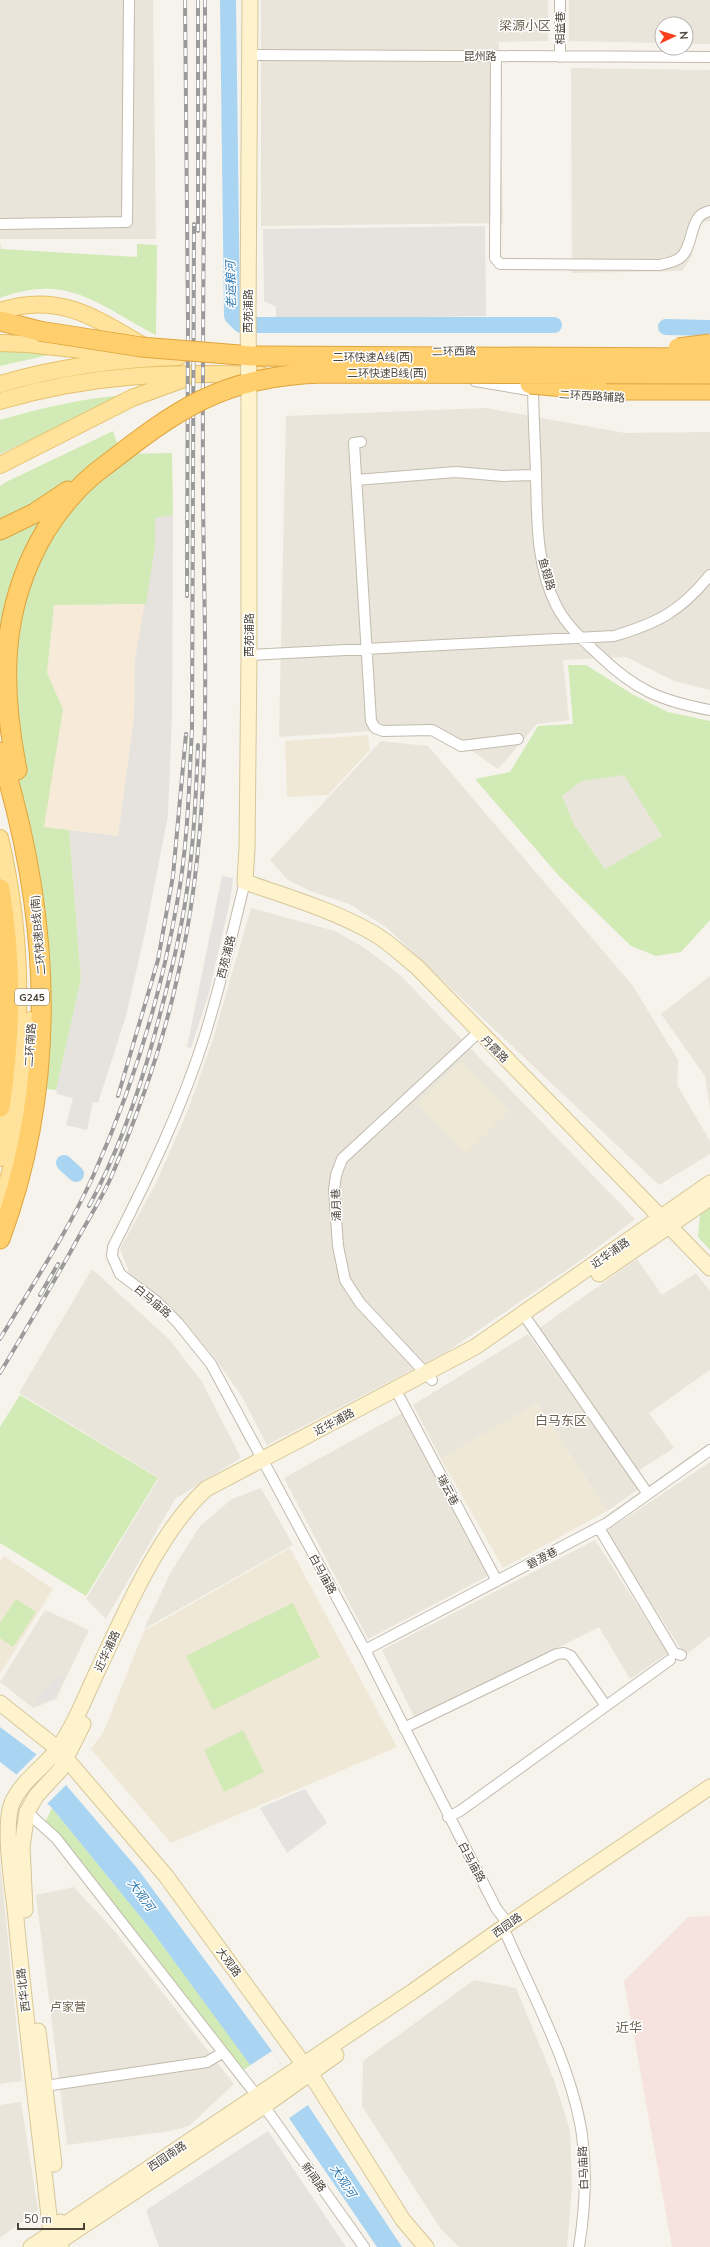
<svg xmlns="http://www.w3.org/2000/svg" width="710" height="2247" font-family="'Nunito Sans','Noto Sans SC',sans-serif">
<style>
.residential{fill:#eae5da}
.commercial{fill:#f7ead8}
.industrial{fill:#e6e2dd}
.education{fill:#efe8d6}
.medical{fill:#f6e3e0}
.green{fill:#d2eab5;fill-rule:evenodd}
.parking{fill:#e5e3e0}
.water{fill:#a9d4f2}
.pier{fill:#f6f3ec}
.lines{fill:none;stroke-linecap:round;stroke-linejoin:round}
.river{stroke:#a9d4f2;stroke-width:16}
.street-casing{stroke:#c2bbae;stroke-width:12}
.secondary-casing{stroke:#d6c79b;stroke-width:17}
.primary-casing{stroke:#e6c16a;stroke-width:18}
.highway-casing{stroke:#e0a43c;stroke-width:21}
.street{stroke:#fff;stroke-width:10}
.secondary{stroke:#fff3cd;stroke-width:15}
.primary{stroke:#ffe39c;stroke-width:16}
.highway{stroke:#ffcf6e;stroke-width:19}
.rail-casing{stroke:#9a9a9a;stroke-width:4}
.rail{stroke:#fff;stroke-width:2.5;stroke-dasharray:8;stroke-linecap:butt}
.secondary-bridge-casing{stroke:#d6c79b;stroke-width:17;stroke-linecap:butt}
.highway-bridge-casing{stroke:#e0a43c;stroke-width:21;stroke-linecap:butt}
.secondary-bridge{stroke:#fff3cd;stroke-width:15}
.highway-bridge{stroke:#ffcf6e;stroke-width:19}
.labels{text-anchor:middle;stroke-width:3;stroke-linejoin:round;paint-order:stroke}
.shield{fill:#fff;stroke:#817c74;stroke-width:1}
.shield-label{font-size:10px;font-weight:bold;fill:#4b4439}
.street-label{font-size:11px;fill:#4b4439;stroke:#fff}
.water-label{font-size:12px;font-style:italic;fill:#2e7ab2;stroke:#fff}
.neighbourhood-label{font-size:12px;fill:#6e6250;stroke:#fff}
.quarter-label{font-size:13px;fill:#6e6250;stroke:#fff}
</style>
<rect width="100%" height="100%" fill="#f6f3ec"/>
<!-- residential -->
<path class="residential" d="M0,0H153L156,239H0Z
M261,0H548V41L499,42L503,223L261,226Z
M569,0H710V44H686V24H662V43L569,41Z
M571,68L710,70V221L695,222L692,256L682,271L572,273Z
M486,408L625,433L710,432V690L674,681L626,657L563,660L569,720L537,724L498,769L438,727L279,737L286,416Z
M381,741L428,746L633,986L678,1060L677,1085L710,1141V1154L659,1185L386,927L349,904L310,891L288,880L270,860Z
M624,774L662,836L605,869L574,825L561,796L582,781Z
M251,908L335,931L365,948L400,975L635,1219L580,1261L445,1353L267,1445L241,1395L214,1357L181,1318L131,1277L120,1249L157,1181L188,1110L213,1039Z
M710,976V1109L705,1076L661,1014Z
M637,1259L662,1295L696,1273L710,1291V1370L649,1413L674,1448L638,1471L538,1329Z
M92,1269L170,1340L202,1382L241,1458L175,1499L106,1619L86,1599L159,1478L19,1393Z
M528,1334L639,1489L607,1511L537,1403L441,1459L413,1405Z
M402,1413L488,1576L368,1639L284,1478Z
M710,1462V1636L685,1655L605,1532Z
M261,1488L293,1545L144,1629L171,1572L200,1526L232,1499Z
M595,1540L668,1653L630,1679L599,1627L415,1719L382,1650Z
M45,1610L89,1630L56,1699L33,1708L0,1682Z
M0,1861L22,2081L0,2084Z
M74,1887L116,1933L234,2084L189,2126L170,2131L67,2145L36,1895Z
M474,1980L516,1988L554,2080L570,2130L572,2187L567,2247H459L440,2228L362,2106L363,2061Z
M21,2102L38,2210L0,2238V2105Z"/>
<!-- commercial -->
<path class="commercial" d="M146,604L135,659L134,718L118,836L43,827L63,709L47,673L54,605Z"/>
<!-- industrial -->
<path class="industrial" d="M485,226L486,316L276,319V307L264,301L263,229Z
M173,515L172,718L168,816L146,928L126,1016L98,1103L93,1102L87,1130L66,1125L73,1098L57,1094L56,1090L81,979L69,830L118,836L134,718L135,659L155,546V517Z
M268,2131L346,2247H159L146,2210Z"/>
<!-- education -->
<path class="education" d="M368,735L370,750L328,795L287,797L285,741Z
M461,1061L509,1111L465,1154L417,1103Z
M537,1403L607,1511L503,1568L441,1459Z
M290,1548L397,1747L171,1843L91,1749L104,1731L144,1631Z
M4,1556L53,1589L0,1674V1562Z"/>
<!-- medical -->
<path class="medical" d="M710,1916V2247H672L624,1981L688,1917Z"/>
<!-- green -->
<path class="green" d="M0,243L1,249L137,257V244L157,245L156,335C99,306 69,272 0,298Z
M0,349L53,354L0,366Z
M126,395L0,454V420C42,408 83,398 126,395Z
M113,431L121,454L172,453L173,515L155,518V546L146,604L54,605L47,673L63,709L44,827L69,830L81,979L56,1090L46,1089L50,1039V975L45,917L30,838L0,727V486L8,481Z
M568,665H586L632,694L668,712L710,721V920L681,952L656,956L631,946L559,876L475,779L510,772L538,726L573,724ZM624,775L662,836L605,869L574,825L562,796L582,781Z
M710,1208V1250L698,1237L700,1215Z
M20,1395L158,1478L86,1596L0,1543V1427Z
M16,1599L36,1612L13,1647L0,1638V1623Z
M293,1603L320,1657L213,1710L186,1656Z
M243,1730L264,1772L224,1792L204,1750Z
M52,1808L152,1931L251,2065L235,2076L44,1825Z"/>
<!-- parking -->
<path class="parking" d="M222,876L233,878L230,902L208,996L191,1048L187,1047Z
M57,1677L64,1678L54,1699L39,1703L36,1700Z
M305,1789L327,1823L287,1853L260,1808Z"/>
<!-- water -->
<path class="water" d="M0,1727L36,1754L66,1785L137,1868L272,2051L402,2247H377L289,2118L152,1931L52,1808L17,1775L0,1762Z"/>
<!-- pier -->
<path class="pier" d="M38,1753L68,1783L46,1805L15,1776Z
M272,2051L308,2105L288,2119L249,2066Z"/>
<g class="lines">
<!-- river -->
<path class="river" d="M228,0L232,316L241,325H554
M666,327L710,328
M64,1163L76,1174"/>
<!-- street casing -->
<g class="street-casing">
<path id="street" d="M560,0V57
M250,55L710,57
M496,56L495,258L500,264L660,265C667,263 676,262 681,257C695,244 688,215 710,211
M0,224L127,222L129,0
M475,381L534,391
M533,381C533,412 535,443 536,474C537,519 536,567 557,607C567,626 584,641 599,655C635,690 661,701 710,710
M361,442L354,443L371,721L375,728L383,731L432,730L461,746L518,739
M356,480L456,472L503,476L536,475
M249,655L614,636C658,623 681,611 710,575
M245,882C232,933 221,984 205,1035C182,1108 148,1178 113,1247L112,1256L120,1274L156,1301L178,1323L211,1364L365,1650L496,1908L508,1924
M528,1321L648,1494
M432,1380L360,1303L345,1280L338,1246L334,1190L336,1175L342,1159L479,1032
M400,1398L497,1581
M599,1528L674,1653L681,1655
M365,1650L607,1523L710,1450
M606,1706L670,1660
M404,1728L557,1654L564,1653L571,1656L606,1706L460,1811L448,1817
M27,1812L56,1838L257,2096
M507,1936C534,1998 572,2067 582,2135C587,2172 585,2210 579,2247
M45,2086L207,2062L222,2053
M264,2106L364,2247"/>
</g>
<!-- secondary casing -->
<g class="secondary-casing">
<path id="secondary" d="M248,315L250,0
M249,400V655L247,848L245,882C288,897 333,910 373,933C389,942 403,956 417,967L710,1268
M599,1274L710,1198
M0,1703L58,1749L166,1876L310,2073L403,2220L426,2247
M25,1910L22,1847L27,1812L36,1796L60,1770L83,1724
M38,2031L54,2164
M60,2222L61,2247
M54,2245L264,2106L336,2055
M31,2247L412,1992L508,1924L710,1787
M50,2247L51,2234C39,2125 25,2017 15,1908C12,1884 3,1824 12,1803C22,1780 45,1767 59,1747C75,1725 85,1697 97,1672C125,1613 158,1533 206,1489L475,1347L710,1183"/>
</g>
<!-- primary casing -->
<g class="primary-casing">
<path id="primary" d="M0,311C58,292 94,317 142,345
M0,343L28,344L119,354
M0,384C58,367 118,359 178,357
M0,401C90,374 169,372 262,375
M0,465L132,398L184,379
M0,838C25,943 24,1053 0,1158
M0,1207C19,1147 30,1084 31,1020"/>
</g>
<!-- highway casing -->
<g class="highway-casing">
<path id="highway" d="M0,321L39,331
M599,390H710
M0,530L35,513L68,491
M0,752C50,913 60,1078 0,1239
M17,770C0,683 0,607 46,530C59,510 74,491 93,475
M0,889C12,961 11,1035 0,1107"/>
</g>
<!-- street -->
<use href="#street" class="street"/>
<!-- secondary -->
<use href="#secondary" class="secondary"/>
<!-- primary -->
<use href="#primary" class="primary"/>
<!-- highway -->
<use href="#highway" class="highway"/>
<!-- rail casing -->
<g class="rail-casing">
<path id="rail" d="M185,0L188,321L187,596
M198,0V231
M118,1096L158,960L173,876L186,734
M89,1206C118,1153 138,1095 154,1037C167,988 180,940 187,890C194,842 196,793 198,745
M40,1295L58,1264
M0,1339C32,1285 68,1232 94,1174C132,1089 161,995 177,903C188,845 189,786 192,727L194,224
M0,1373C28,1326 56,1279 82,1231C92,1213 104,1194 112,1175C139,1112 162,1046 177,979C215,820 204,653 203,491C202,327 205,164 205,0"/>
</g>
<!-- rail -->
<use href="#rail" class="rail"/>
<!-- secondary-bridge casing -->
<g class="secondary-bridge-casing">
<path id="secondary-bridge" d="M248,315L249,400"/>
</g>
<!-- highway-bridge casing -->
<g class="highway-bridge-casing">
<path id="highway-bridge" d="M39,331L141,347L252,356L710,358
M678,348L710,344
M530,384L599,390
M93,475C174,412 217,376 324,373L710,374"/>
</g>
<!-- secondary-bridge -->
<use href="#secondary-bridge" class="secondary-bridge"/>
<!-- highway-bridge -->
<use href="#highway-bridge" class="highway-bridge"/>
</g>
<g class="labels">
<!-- shield labels -->
<rect class="shield" x="15" y="989" width="34" height="16" rx="3"/>
<g class="shield-label">
<text x="32" y="1001">G245</text>
</g>
<!-- street labels -->
<g class="street-label">
<text transform="translate(560 28) rotate(-90)" y="4">相益巷</text>
<text x="480" y="60">昆州路</text>
<text transform="translate(248 311) rotate(-90)" y="4">西苑浦路</text>
<text transform="translate(454 351) rotate(-1)" y="4">二环西路</text>
<text x="373" y="361">二环快速A线(西)</text>
<text x="387" y="377">二环快速B线(西)</text>
<text transform="translate(592 396) rotate(3)" y="4">二环西路辅路</text>
<text transform="translate(547 574) rotate(74)" y="4">鱼翅路</text>
<text transform="translate(249 635) rotate(-90)" y="4">西苑浦路</text>
<text transform="translate(38 935) rotate(-95)" y="4">二环快速B线(南)</text>
<text transform="translate(226 957) rotate(-76)" y="4">西苑浦路</text>
<text transform="translate(30 1045) rotate(-86)" y="4">二环南路</text>
<text transform="translate(495 1049) rotate(45)" y="4">丹霞路</text>
<text transform="translate(336 1205) rotate(-92)" y="4">涌月巷</text>
<text transform="translate(610 1253) rotate(-35)" y="4">近华浦路</text>
<text transform="translate(153 1301) rotate(40)" y="4">白马庙路</text>
<text transform="translate(334 1422) rotate(-28)" y="4">近华浦路</text>
<text transform="translate(448 1490) rotate(62)" y="4">瑞云巷</text>
<text transform="translate(542 1558) rotate(-28)" y="4">碧澄巷</text>
<text transform="translate(323 1574) rotate(61)" y="4">白马庙路</text>
<text transform="translate(107 1651) rotate(-65)" y="4">近华浦路</text>
<text transform="translate(472 1862) rotate(62)" y="4">白马庙路</text>
<text transform="translate(507 1925) rotate(-35)" y="4">西园路</text>
<text transform="translate(229 1962) rotate(54)" y="4">大观路</text>
<text transform="translate(23 1990) rotate(-97)" y="4">西华北路</text>
<text transform="translate(167 2156) rotate(-34)" y="4">西园南路</text>
<text transform="translate(583 2168) rotate(-92)" y="4">白马庙路</text>
<text transform="translate(314 2177) rotate(54)" y="4">新闻路</text>
</g>
<!-- water labels -->
<g class="water-label">
<text transform="translate(231 285) rotate(-91)" y="4">老运粮河</text>
<text transform="translate(141 1895) rotate(54)" y="4">大观河</text>
<text transform="translate(343 2181) rotate(57)" y="4">大观河</text>
</g>
<!-- neighbourhood labels -->
<g class="neighbourhood-label">
<text x="68" y="2011">卢家营</text>
</g>
<!-- quarter labels -->
<g class="quarter-label">
<text x="525" y="30">梁源小区</text>
<text x="561" y="1425">白马东区</text>
<text x="629" y="2032">近华</text>
</g>
</g>
<!-- north arrow -->
<g transform="translate(674 36) rotate(86)"><circle r="19" fill="#ffffff" stroke="#b7b4b0"/>
<path d="M0-3L7 15L0 10L-7 15Z" fill="#fc3f1d"/>
<text y="-6" font-size="11" font-weight="bold" text-anchor="middle" fill="#4b4439">N</text>
</g>
<!-- scale -->
<path d="M18 2223v6h66v-6" fill="none" stroke="#4b4439" stroke-width="2"/>
<text x="24" y="2223" font-size="12" fill="#4b4439" stroke="#ffffff" stroke-width="3" paint-order="stroke">50 m</text>
</svg>
